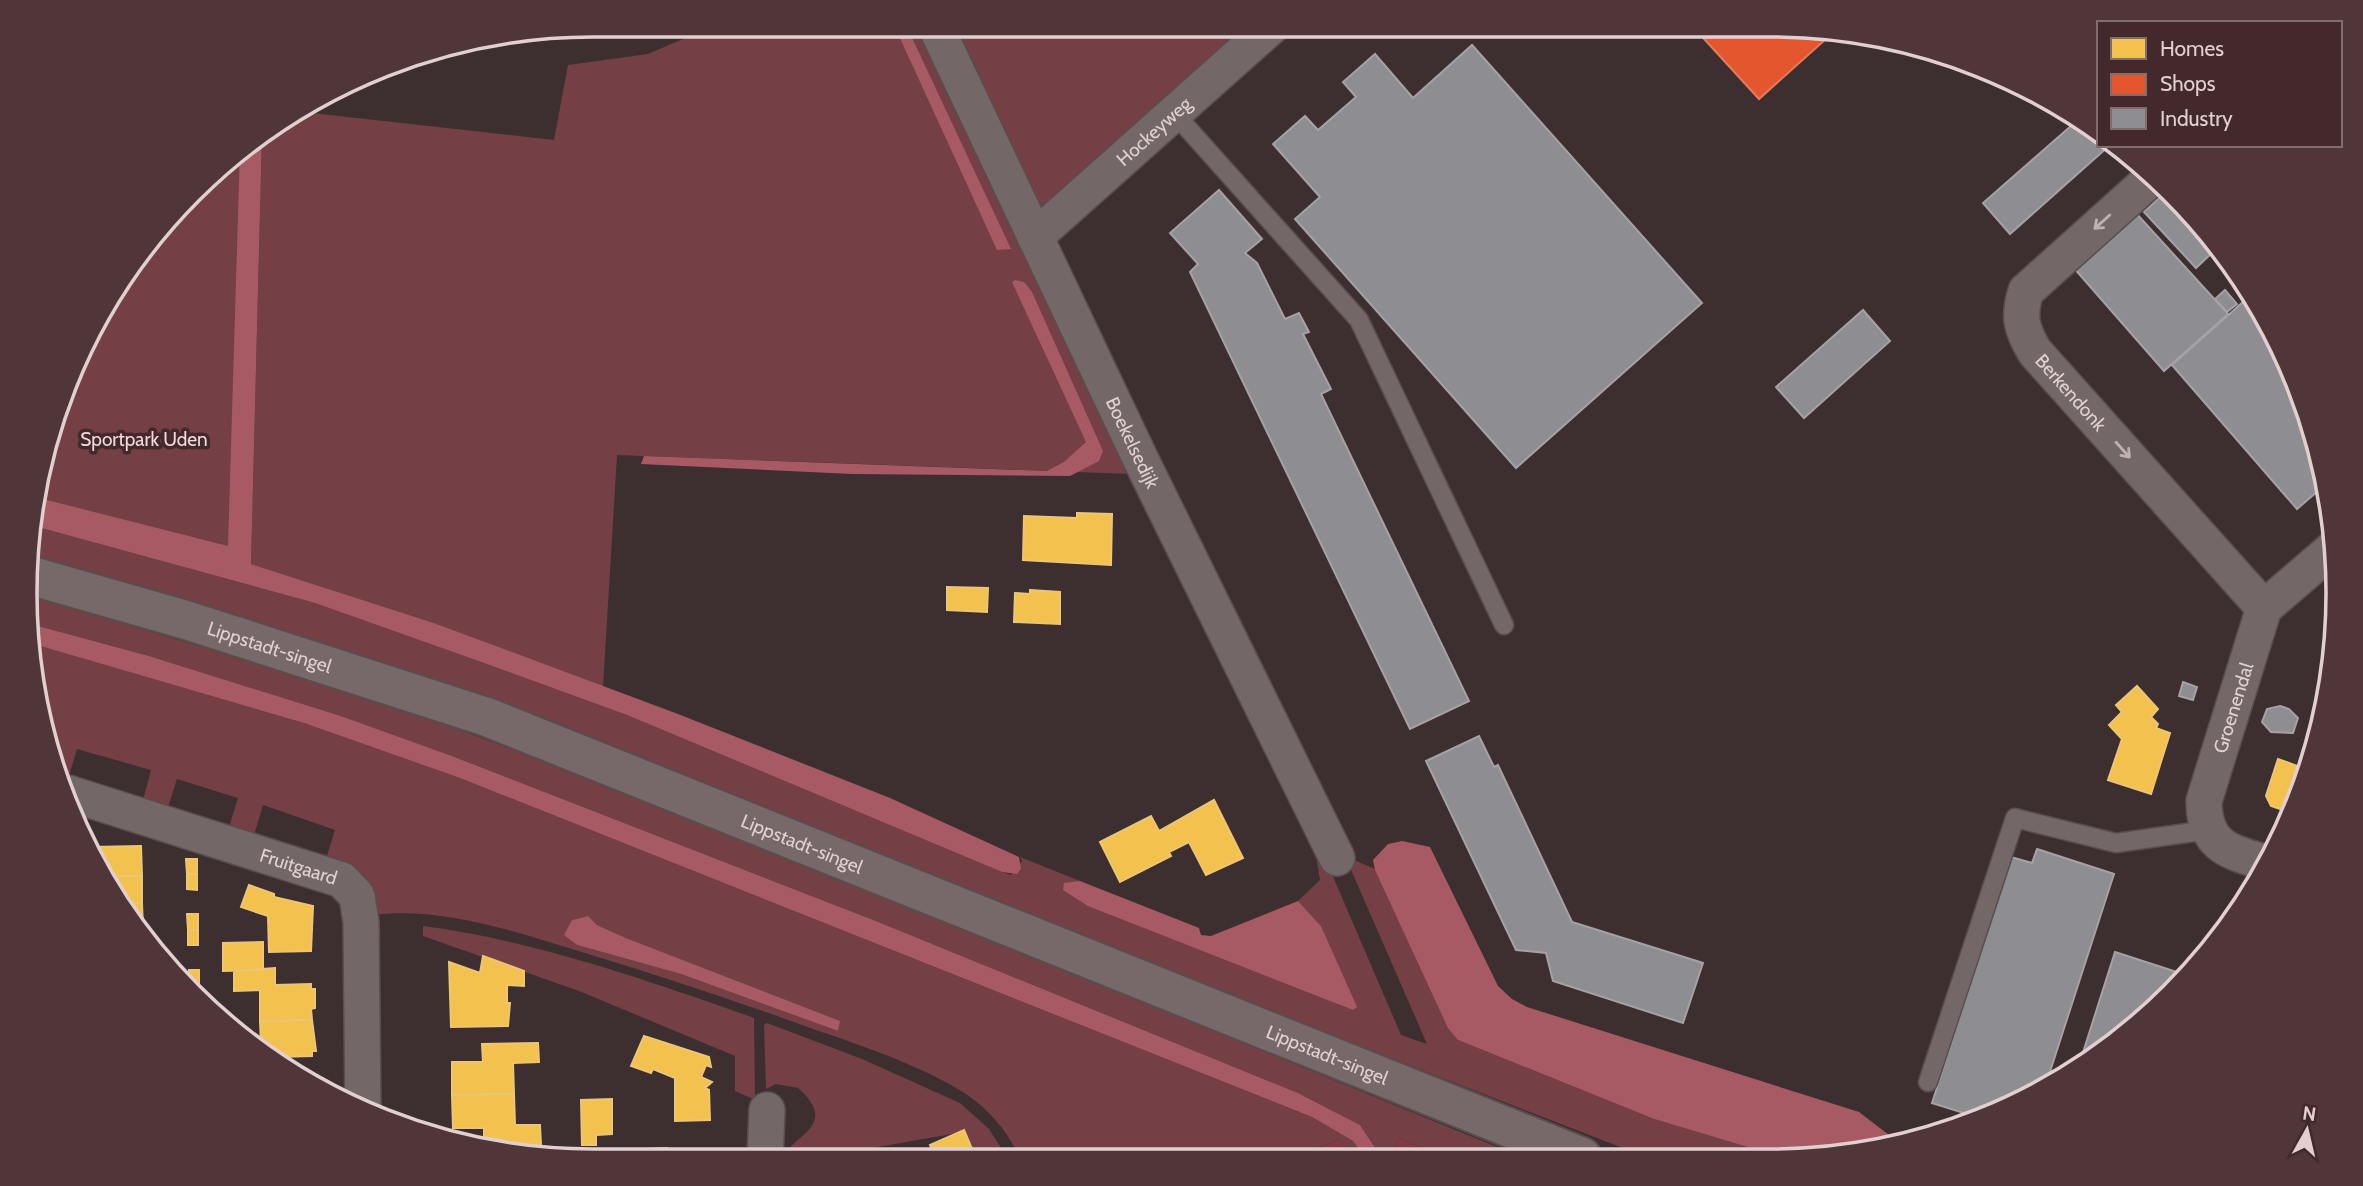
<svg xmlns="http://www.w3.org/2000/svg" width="2363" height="1186" font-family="Cabin,sans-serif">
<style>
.green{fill:#753f46;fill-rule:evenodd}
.forest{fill:#803945}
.water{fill:#a75a64}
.homes{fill:#f2c14e;stroke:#edc675;stroke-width:2}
.shops{fill:#e4572e;stroke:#e37b5f;stroke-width:2}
.industry{fill:#8d8d92;stroke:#a6a1a5;stroke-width:2}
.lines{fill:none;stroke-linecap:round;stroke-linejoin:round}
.lane-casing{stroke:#594d4e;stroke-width:21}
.street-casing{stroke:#594d4e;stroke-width:38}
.primary-casing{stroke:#594d4e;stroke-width:42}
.lane{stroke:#736768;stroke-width:18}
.street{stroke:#736768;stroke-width:35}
.primary{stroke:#776869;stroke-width:38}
.oneway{stroke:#c1b0b2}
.labels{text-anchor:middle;stroke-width:7;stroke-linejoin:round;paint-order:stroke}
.street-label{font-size:19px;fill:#e2d0d1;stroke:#43292c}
.park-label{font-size:19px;fill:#f2d9db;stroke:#43292c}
.rim{fill:none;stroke:#e2d0d1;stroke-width:3.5}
</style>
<rect width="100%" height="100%" fill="#3d2f30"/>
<!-- green -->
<path class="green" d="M716,25H920L1131,474L617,455L603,687L434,623L251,564L262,134L303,112L554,140L568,65L648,54Z
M946,25H1253L1041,218Z
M247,142L232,551L35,509L36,482L68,375L120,278Z
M34,526L315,603L484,663L627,715L1002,872L1011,875L1022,861L1020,857L1080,881L1190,944L1353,1010L1356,1007L1321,926L1298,901L1320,880L1310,823L1401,1035L1427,1044L1345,856L1375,869L1458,1040L1654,1119L1781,1157H1646L1288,1018L542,717L33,555Z
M32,596L382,701L662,805L1524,1158H1447L1399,1138L1390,1158H1382L1360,1125L1298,1093L876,921L452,756L341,716L149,656L31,624Z
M30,643L304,723L460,778L1312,1117L1353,1141L1365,1158H1355L1339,1139L1297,1158L1020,1159C1009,1131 984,1104 958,1089C907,1059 846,1041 791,1021C723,997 655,974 585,953C519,933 443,906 373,915L375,902L365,877L326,859L335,830L263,805L254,835L229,827L238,798L177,779L168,807L143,800L151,770L77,749L68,779L63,778L29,667ZM587,916L597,925L626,938L839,1021L838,1031L681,974L577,945L565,935L572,920Z
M423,926C532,940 650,981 754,1018L755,1100L735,1091V1056L579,991L423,936Z
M767,1023L862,1059L960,1103L989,1129L1008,1159H975L963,1132L872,1148L844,1159L779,1160C794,1135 840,1125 798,1088L776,1084L766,1089L764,1025Z"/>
<!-- forest -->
<path class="forest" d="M1399,1138L1447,1158H1390Z
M1339,1139L1355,1158H1297Z"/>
<!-- water -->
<path class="water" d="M894,25H906L1011,249L997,250Z
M262,134L251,564L434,623L678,714L890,798L1019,857L1021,869L1017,874L1002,872L627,715L484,663L315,603L34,526L35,497L228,546L240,149Z
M1015,280L1024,282L1032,292L1103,451L1099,461L1070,476L852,474L641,464L644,456L1047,471L1064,462L1086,442L1012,282Z
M31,624L149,656L341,716L452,756L876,921L1298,1093L1360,1125L1382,1158H1365L1353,1141L1312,1117L460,778L304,723L30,643Z
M1402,841L1430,847L1498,986L1512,999L1527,1007L1859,1112L1889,1135L1888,1145L1845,1157H1781L1654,1119L1458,1040L1448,1028L1375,870L1373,860L1388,844Z
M1080,881L1199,928L1201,935L1211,936L1298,901L1321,926L1357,1007L1353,1010L1088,906L1063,890L1064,883Z
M588,916L597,925L626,938L840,1021L838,1031L681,974L577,945L564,935L572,920Z"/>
<!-- homes -->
<path class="homes" d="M1077,513L1112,514L1111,565L1023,560L1024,516L1077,518Z
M947,587L988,588L987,612L947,610Z
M1030,590L1060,592V624L1014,622L1015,593L1030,594Z
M2137,686L2158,709L2151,717L2158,724L2156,728L2170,733L2151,794L2108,780L2122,739L2109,725L2122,712L2116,705Z
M2306,747L2315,750L2292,813L2271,806L2266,796L2278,759L2300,767Z
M1214,800L1243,858L1206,875L1189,842L1169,852L1171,856L1120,882L1100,842L1151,816L1159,831Z
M141,846L142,876H106L91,856V847Z
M186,859H197V874H187Z
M187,874H197V890L187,889Z
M106,876H142V903L126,904Z
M249,885L274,894V897L313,906L311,951L269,952L268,916L241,907Z
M142,903L143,928L126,904Z
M187,914H198V930H188Z
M188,930H198V945H188Z
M263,942V970L223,971V943Z
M483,956L524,971V986L507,985V1003H510L508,1026L451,1027L449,962L480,973Z
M275,968V985L311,984V989H315V1008L311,1009L312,1020L260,1021V990L234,991V971Z
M189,970H199V985L189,986Z
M199,985V1001L189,992V986Z
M312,1020L316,1051H312V1056L277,1057L261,1045L260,1021Z
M644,1036L709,1057L711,1067L706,1065L701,1077L712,1082L705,1088L709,1090L710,1120L675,1121V1078L653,1069L651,1073L631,1066Z
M538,1043L539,1062L513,1063L514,1094L452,1095V1062H483L482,1044Z
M514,1094L515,1125H540L541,1145L484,1146V1128H453L452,1095Z
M612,1099V1134L596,1135V1145H582L581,1100Z
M964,1130L972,1149L945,1159H936L930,1145Z
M512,1145L513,1153L472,1146H484Z
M667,1148V1158L710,1156V1159L635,1160L647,1157L646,1149Z"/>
<!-- shops -->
<path class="shops" d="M1701,26H1807L1836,30L1759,99L1696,30Z"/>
<!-- industry -->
<path class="industry" d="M1472,45L1702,303L1516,468L1295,219L1320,197L1273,144L1305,116L1318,130L1356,97L1343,82L1375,54L1413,98Z
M2079,119L2099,131V145H2110L2010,234L1983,203Z
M1219,190L1262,239L1245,253L1257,263L1285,319L1299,313L1309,332L1303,334L1331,389L1321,394L1469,701L1410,729L1190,272L1198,264L1170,233Z
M2163,194L2215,250L2196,268L2144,212Z
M2135,212L2228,314L2164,371L2073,267Z
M2225,290L2237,304L2227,312L2215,299Z
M2252,294L2262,308L2308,410L2326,484L2297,509L2172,365Z
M1863,310L1890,341L1804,418L1776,387Z
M2337,628V630L2334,649L2326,638Z
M2183,682L2197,687L2193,700L2179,696Z
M2280,706L2289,709L2298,718L2293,733L2271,732L2262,722L2267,709Z
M1479,736L1494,767L1498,765L1572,922L1703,963L1683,1023L1553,981L1546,953L1516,950L1426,761Z
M2037,849L2114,874L2046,1084L1983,1119L1932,1103L2011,857L2032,863Z
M2115,952L2189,976L2116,1044L2079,1065Z"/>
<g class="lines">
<!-- lane casing -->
<g class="lane-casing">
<path id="lane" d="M1174,113L1359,320L1504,625
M1928,1082L2015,818L2116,843L2208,830"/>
</g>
<!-- street casing -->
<g class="street-casing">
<g id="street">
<path id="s1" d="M935,25L1139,456L1337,858"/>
<path id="s2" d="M2153,177L2026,291C2018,316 2021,329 2035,352L2264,608"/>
<path id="s3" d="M1035,237L1273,25"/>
<path id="s4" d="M68,793L342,880L357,896L361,922L363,1111"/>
<path id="s5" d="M2267,863C2230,852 2204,847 2204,801L2264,608L2335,547"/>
<path d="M765,1160L767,1110"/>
</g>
</g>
<!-- primary casing -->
<g class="primary-casing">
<g id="primary">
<path id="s6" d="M32,576L186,620L487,717L1582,1157"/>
</g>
</g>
<!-- lane -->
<use href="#lane" class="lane"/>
<!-- street -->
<use href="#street" class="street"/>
<!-- primary -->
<use href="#primary" class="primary"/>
</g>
<!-- one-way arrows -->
<defs><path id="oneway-shaft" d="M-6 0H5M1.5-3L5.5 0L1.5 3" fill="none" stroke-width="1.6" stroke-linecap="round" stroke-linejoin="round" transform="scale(1.75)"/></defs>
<g class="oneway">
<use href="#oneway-shaft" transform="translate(2102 222) rotate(138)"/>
<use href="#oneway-shaft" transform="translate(2123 450) rotate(48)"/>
</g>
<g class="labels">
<!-- street labels -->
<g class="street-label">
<text dy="7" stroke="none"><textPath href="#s3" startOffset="159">Hockeyweg</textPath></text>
<text dy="7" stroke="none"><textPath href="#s2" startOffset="289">Berkendonk</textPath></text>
<text dy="7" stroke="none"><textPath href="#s1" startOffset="462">Boekelsedijk</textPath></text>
<text dy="7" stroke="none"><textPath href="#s6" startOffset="248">Lippstadt-singel</textPath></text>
<text dy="7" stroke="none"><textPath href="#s5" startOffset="196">Groenendal</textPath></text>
<text dy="7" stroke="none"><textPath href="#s6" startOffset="816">Lippstadt-singel</textPath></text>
<text dy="7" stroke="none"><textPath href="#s4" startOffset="242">Fruitgaard</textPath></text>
<text dy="7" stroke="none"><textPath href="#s6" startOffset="1382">Lippstadt-singel</textPath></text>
</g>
<!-- park labels -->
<g class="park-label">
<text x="144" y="446">Sportpark Uden</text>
</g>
</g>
<!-- crop -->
<path d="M0 0H2363V1186H0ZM593 37H1770A556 556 0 0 1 2326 593V593A556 556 0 0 1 1770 1149H593A556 556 0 0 1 37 593V593A556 556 0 0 1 593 37Z" fill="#503639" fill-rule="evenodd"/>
<path class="rim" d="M593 37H1770A556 556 0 0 1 2326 593V593A556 556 0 0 1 1770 1149H593A556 556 0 0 1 37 593V593A556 556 0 0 1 593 37Z"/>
<!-- legend -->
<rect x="2097" y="21" width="245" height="126" fill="#43292c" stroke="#836c6e" stroke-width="2"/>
<rect x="2111" y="38" width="35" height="21" fill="#f2c14e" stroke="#836c6e" stroke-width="2"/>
<text x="2160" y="56" font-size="21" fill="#e2d0d1">Homes</text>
<rect x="2111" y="74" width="35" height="21" fill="#e4572e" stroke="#836c6e" stroke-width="2"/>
<text x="2160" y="91" font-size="21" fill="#e2d0d1">Shops</text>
<rect x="2111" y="108" width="35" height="21" fill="#8d8d92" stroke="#836c6e" stroke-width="2"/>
<text x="2160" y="126" font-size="21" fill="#e2d0d1">Industry</text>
<!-- north arrow -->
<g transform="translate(2307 1130) rotate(8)" stroke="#43292c" stroke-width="5" paint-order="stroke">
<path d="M0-5L12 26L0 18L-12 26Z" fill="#e2d0d1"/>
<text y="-10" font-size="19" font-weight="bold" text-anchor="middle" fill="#e2d0d1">N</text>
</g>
</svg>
